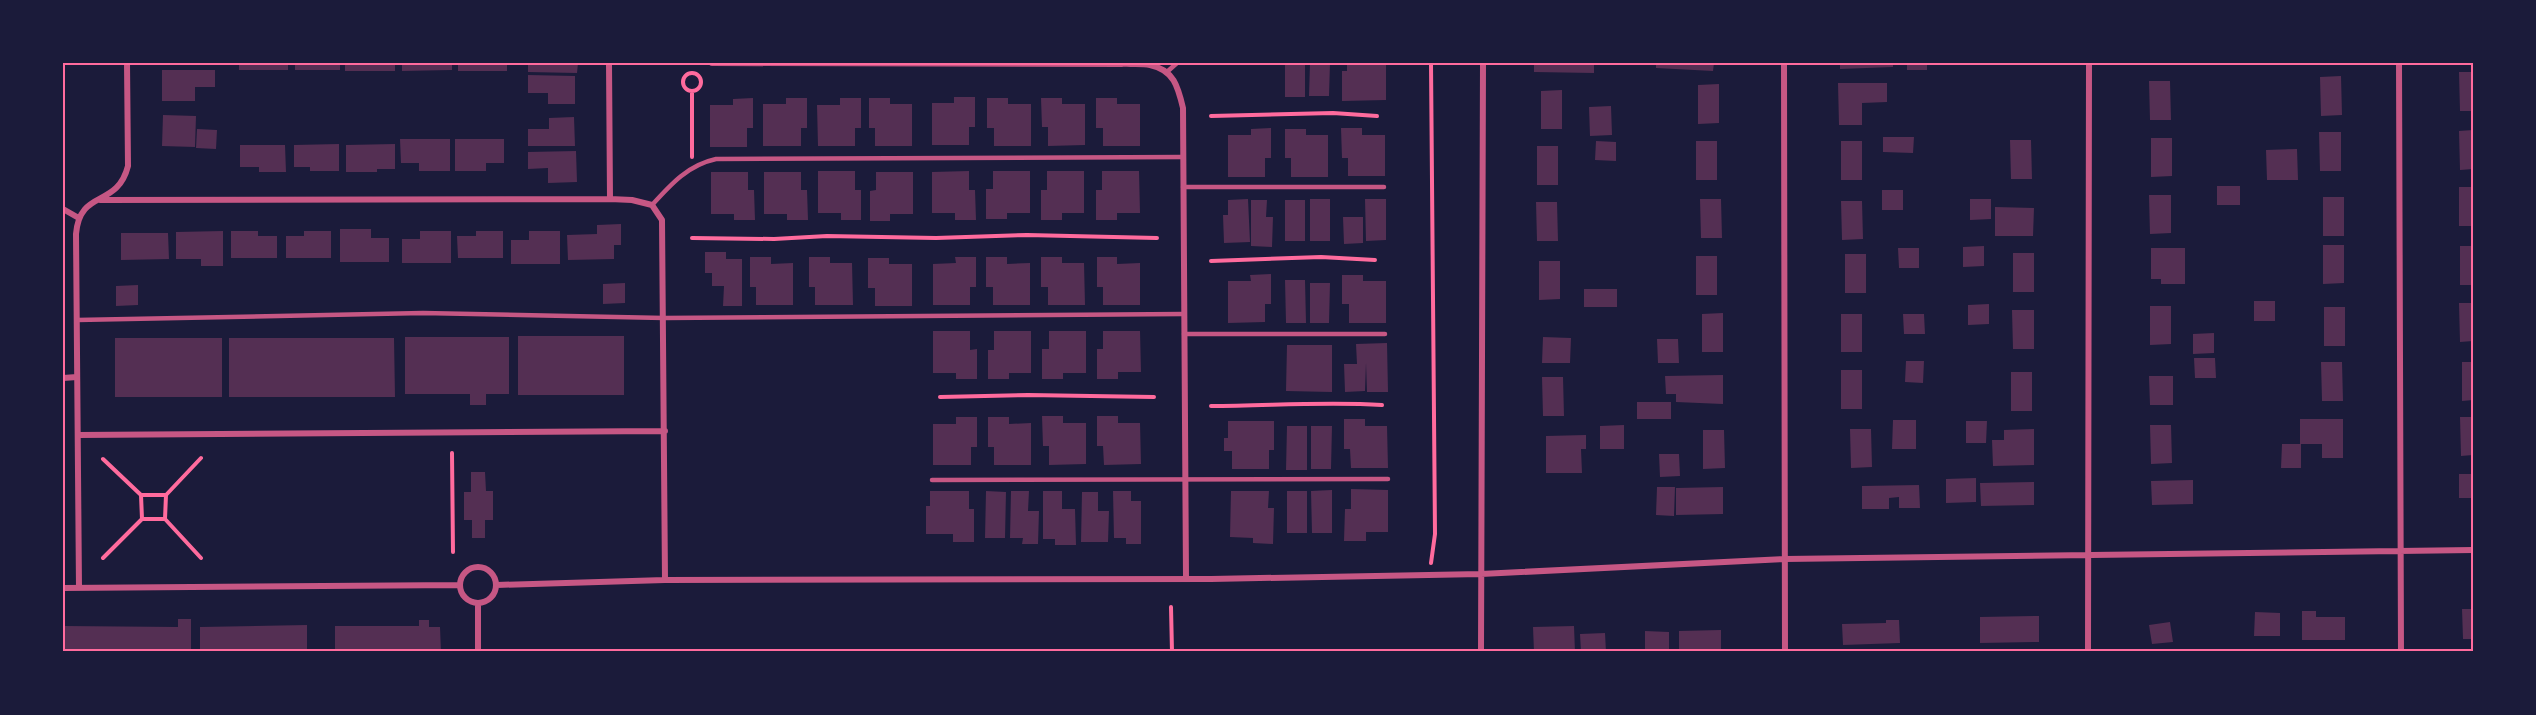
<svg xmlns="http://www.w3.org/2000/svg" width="2536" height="715" font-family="Raleway,sans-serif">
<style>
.building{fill:#542f53}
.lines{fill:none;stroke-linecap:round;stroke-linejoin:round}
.path{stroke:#ff6b9d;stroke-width:4}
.service{stroke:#c65784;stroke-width:4.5}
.minor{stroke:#c65784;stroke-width:6}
.neatline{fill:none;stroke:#ff6b9d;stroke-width:2}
</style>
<rect width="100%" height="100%" fill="#1b1b3a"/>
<!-- building -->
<path class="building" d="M239,63H288V70H239Z
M295,63H340V70H295Z
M345,63H395V71H345Z
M402,63H452V70L402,71Z
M458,63H507V71H458Z
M528,63H578L577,73L528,72Z
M1285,63H1305V97H1285Z
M1310,63H1330L1329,96H1309Z
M1347,63H1386V100L1342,101V71H1347Z
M1534,63H1594V73L1534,72Z
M1656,63H1714L1713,71L1656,68Z
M1840,63H1893V67L1840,69Z
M1907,63H1927V70H1907Z
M1990,63H2017V65H1990Z
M162,70H215V87H195V101H162Z
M2459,72H2473V111H2460Z
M528,75L575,76V104H548V93H528Z
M2341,76L2342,115L2321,116L2320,77Z
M2149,81H2170L2171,120H2150Z
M1838,83H1887V102L1862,103V125H1839Z
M1719,84V123L1698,124V85Z
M1562,90V129H1541V91Z
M954,97H975V127H969V145H932V103H954Z
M753,98V128H747V147H710V105H733V99Z
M786,98H807V128H801V146H763V104H786Z
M840,98H861V128H855V146H818L817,105H840Z
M869,98H890V104H912V146H875V128H869Z
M987,98H1008V104H1031V146H994V128H987Z
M1041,98H1062V104H1085V145L1048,146V127H1042Z
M1096,98H1117V104H1140V146H1103V128H1096Z
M1611,106L1612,135L1590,136L1589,107Z
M163,115L196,116L195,147L162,146Z
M574,117L575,146H528V129H549V118Z
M1271,128V158H1265V177H1228V135H1251V129Z
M1341,128H1362V135H1385V176H1348V158H1342Z
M197,129L217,130L216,149L196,148Z
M1285,129H1306V135H1328V177H1291V158H1285Z
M2473,130V169L2460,170L2459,131Z
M2319,132H2341V171H2320Z
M1883,137H1914L1913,153L1883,152Z
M2151,138H2172V176L2151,177Z
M400,139H450V171H419V163H401Z
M455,139H504V163H486V171H455Z
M2010,140H2031L2032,179H2011Z
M1596,141L1616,142V161L1595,160Z
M1696,141H1717V180H1696Z
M1841,141H1862V180H1841Z
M339,144V171H310V167H294V145Z
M395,144V169H377V172H346V145Z
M240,145H285L286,172H259V167H240Z
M1537,146H1558V185H1537Z
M2297,149L2298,180H2267L2266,150Z
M576,151L577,182L548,183V168L528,169V152Z
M818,171H855V190H861V220H841V213H818Z
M969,171V190H975L976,220H955V213H932V172Z
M993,171H1030V213H1007V219H986V189H993Z
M1047,171H1084V213H1062V220H1041V190H1047Z
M1102,171H1139L1140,213H1117V220H1096V190H1102Z
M711,172H748V190H754L755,220H734V214H711Z
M764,172H801V190H807L808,220H787V214H764Z
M876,172H913V214H890V221H870V191L876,190Z
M2217,186H2240V205H2217Z
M2459,187H2473V226H2459Z
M1882,190H1903V210H1882Z
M2149,195H2171V233L2150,234Z
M2323,197H2344V236H2323Z
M1248,199L1250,242L1224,243L1223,215H1228V200Z
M1310,199H1330V241H1310Z
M1365,199H1386V240L1366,241Z
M1700,199H1721L1722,238H1701Z
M1970,199H1991V219L1970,220Z
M1251,200H1267L1266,217H1273L1272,247L1251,246Z
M1285,200H1305V241H1285Z
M1841,201H1862L1863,239L1842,240Z
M1536,202H1557L1558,241H1537Z
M1995,207L2034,208L2033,236H1995Z
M1343,217H1363V243L1344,244Z
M621,224V245H614V259L568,260L567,235L597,234V225Z
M340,229H371V238H389V262H340Z
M223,231V266H201V259H176V232Z
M231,231H258V236H277V258H231Z
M304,231H331V258H286V236H304Z
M420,231H451V263H402V239H420Z
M476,231H503V258H458L457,236H476Z
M529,231H560V264H511V240H529Z
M121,233H168L169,259L121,260Z
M2323,245H2344V283L2323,284Z
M1984,246V266L1963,267V247Z
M2460,246H2473V285H2460Z
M1898,248H1919V268H1899Z
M2151,248H2185V284H2161V279H2151Z
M705,252H726V259H742V306H723L724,286H712V273H705Z
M2013,253H2034V292H2013Z
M1845,254H1866V293H1845Z
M1696,256H1717V295H1696Z
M750,257H771V264L793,263V305H756V287H750Z
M809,257H830V263H852L853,305H815V287H809Z
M955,257H976V287H970V305H933V264L956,263Z
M986,257H1007V264L1030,263V305H993V287H986Z
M1041,257H1062V263H1084L1085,305H1048V287H1041Z
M1097,257H1117V264L1140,263V305H1103V287H1097Z
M868,258H889V264H912V306H875V288H868Z
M1539,261H1560V299L1539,300Z
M1271,274V304H1265V322L1228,323V281H1251L1250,275Z
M1342,275H1363V281H1386V323H1349V304H1342Z
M1285,280H1305L1306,323H1286Z
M625,283V303L603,304V284Z
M1310,283H1330L1329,323H1310Z
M138,285V305L116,306V286Z
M1584,289H1617V307H1584Z
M2254,301H2275V321H2254Z
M2459,303H2473V341L2460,342Z
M1989,304V324L1968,325V305Z
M2150,306H2171V344L2150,345Z
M2324,307H2345V346H2324Z
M2012,310H2034V349H2013Z
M1723,313V352H1702V314Z
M1841,314H1862V352H1841Z
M1903,314H1924L1925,334H1904Z
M933,331H970V350L977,349V379H956V373H933Z
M994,331H1031V373H1009V379H988V350H994Z
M1049,331H1086V373H1063V379H1042V349H1049Z
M1103,331H1140L1141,372H1118V379H1097V349H1103Z
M2214,333V353L2193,354V334Z
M518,336H624V395H518Z
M405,337H509V394H486V405H470V394H405Z
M1543,337L1571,338L1570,363H1542Z
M115,338H222V397H115Z
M229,338H394L395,397H229Z
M1657,339H1678L1679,363H1658Z
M1387,343L1388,392H1367L1366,363L1365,391L1345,392L1344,364H1357L1356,344Z
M1287,345H1332V392L1286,391Z
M2194,358H2215L2216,378H2195Z
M1906,361H1924L1923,383L1905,382Z
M2321,362H2342L2343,401H2322Z
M2462,362H2473V400L2462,401Z
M1841,370H1862V409H1841Z
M2011,372H2032V411H2011Z
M1723,375V404L1676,402V394H1666L1665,376Z
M2149,376H2173V405H2150Z
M1542,377H1563L1564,416H1543Z
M1637,402H1671V419H1637Z
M1042,416H1063V423H1086V464L1049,465V446H1043Z
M1097,416H1118V423H1140L1141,464L1104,465L1103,446H1097Z
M956,417H977V447H971V465H933V424H956Z
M988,417H1009V424L1031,423V465H994V447H988Z
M2460,417H2473V455L2461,456Z
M1344,419H1365V426H1387L1388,468H1351L1350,449H1344Z
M2300,419H2343V458H2322V444H2300Z
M1893,420H1916V449H1892Z
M1228,421H1274V450H1269V469H1232V451H1224V438H1228Z
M1966,421H1987L1986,443H1966Z
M1624,425V449H1600V426Z
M2150,425H2171L2172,463L2151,464Z
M1287,426H1307V470H1286Z
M1311,426H1332L1331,469H1311Z
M1850,429H1871L1872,467L1851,468Z
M2034,429V465L1993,466L1992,440H2004V430Z
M1703,430H1724L1725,468L1703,469Z
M1586,435V449H1581L1582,473H1546V436Z
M2282,444H2301V468H2281Z
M1659,454H1679L1680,476L1660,477Z
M471,472H485L486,491H493V520H485V538H472V520H464V492H471Z
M2459,474H2473V498H2459Z
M1976,478V502L1946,503V479Z
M2193,480V504L2152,505L2151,481Z
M2034,482V505L1981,506L1980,483Z
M1919,485L1920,508H1899V497L1889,498V509H1862V486Z
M1657,487H1675L1674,516L1656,515Z
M1723,487V514L1676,515V488Z
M1351,489L1388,490V532H1366V541H1344L1345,509H1351Z
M1332,490V533H1312L1311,491Z
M930,491H969V509H974V542H953V534H926V506H930Z
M986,491L1006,492L1005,538H985Z
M1011,491H1029L1028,511H1039L1038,544H1022L1023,538H1010Z
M1043,491H1062V509H1075L1076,545H1055V539H1043Z
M1113,491H1131V501H1141V544H1126V538H1114Z
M1231,491H1269L1268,508H1274L1273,544L1253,543V538L1230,537Z
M1287,491H1307V533H1287Z
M1082,492H1098V511H1109L1108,542H1081Z
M2462,609H2473V639H2463Z
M2302,611H2316V617H2345V640H2302Z
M2255,612L2280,613V636H2254Z
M2039,616V642L1980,643V617Z
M178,619H191V652H63V626L178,627Z
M419,620H429V627H440L441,652H335V626H419Z
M1886,620H1899L1900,643L1843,645L1842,624L1886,623Z
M2170,622L2173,642L2152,644L2149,625Z
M307,625V652H200V627Z
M1574,626L1575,652H1534L1533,627Z
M1721,630V652H1679V631Z
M1645,631L1669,632V652H1645Z
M1605,633L1606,652H1581L1580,634Z"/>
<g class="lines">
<!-- path -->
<path class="path" d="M1431,63L1435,534L1431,563
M683 82a9 9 0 1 1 18 0a9 9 0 1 1-18 0Z
M692,91V157
M1211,116L1333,113L1377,116
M692,238L774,239L827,236L936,238L1027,235L1157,238
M1211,261L1321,257L1375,260
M940,397L1028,395L1154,397
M1211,406C1268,406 1325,401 1382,405
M452,453L453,552
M201,458L166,495L165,519L201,558
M141,495H166
M142,519H165
M103,558L142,519L141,495L103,459
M1171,607L1172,652"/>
<!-- service -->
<path class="service" d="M1168,71L1177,63
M1183,187H1384
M652,205C671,184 688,165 716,159L1183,157
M77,320L423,313L664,318L1184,314
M1184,334H1385
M932,480L1388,479"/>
<!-- minor -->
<path class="minor" d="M609,63L610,199L632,200L652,205L662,220L665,580
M712,63L1122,64
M1122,63C1129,65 1141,63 1150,65C1174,70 1178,87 1183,108L1186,579
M1784,63L1785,652
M2399,63L2401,652
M100,200L610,199
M63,209L77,217
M63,378L77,377
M78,435L665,431
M460 585a18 18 0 1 1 36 0a18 18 0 1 1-36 0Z
M497,585L665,580L1211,579L1481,574L1785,559L2473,550
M63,588L460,585
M79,588L76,234C80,188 117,209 128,166L127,63
M478,652V603
M1481,652L1483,63
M2088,652L2089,63"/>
</g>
<!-- border -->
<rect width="2536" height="715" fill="none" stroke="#1b1b3a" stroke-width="129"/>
<rect x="64" y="64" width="2408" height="586" class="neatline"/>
</svg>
